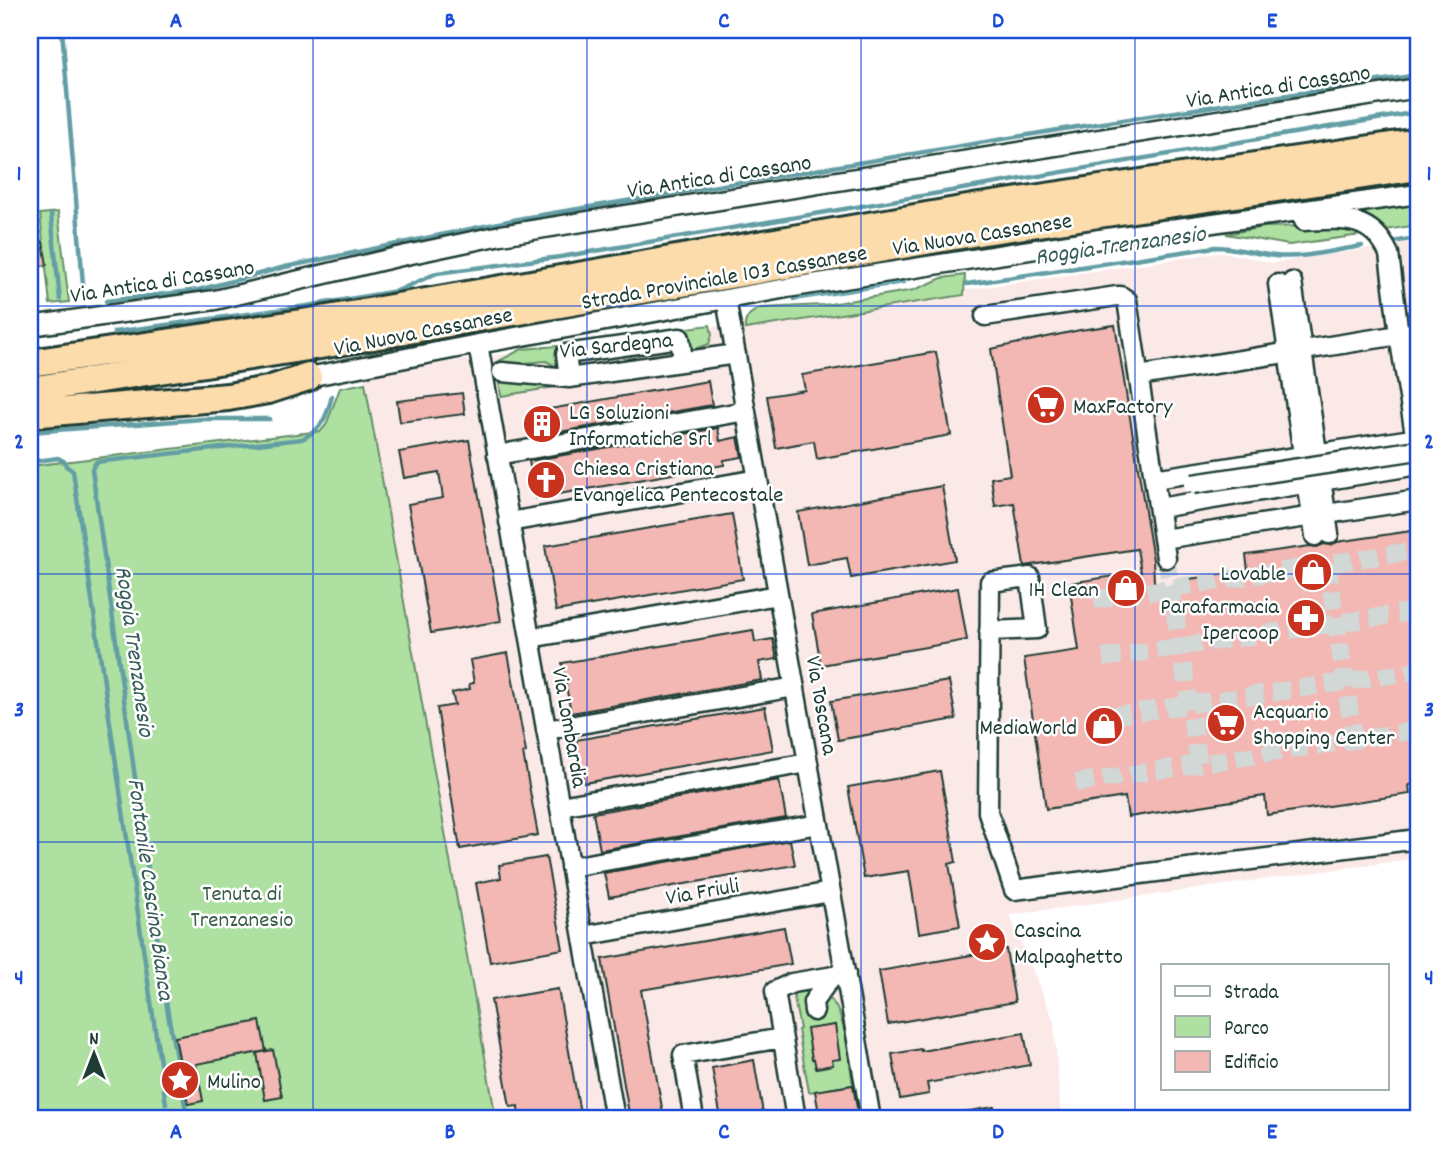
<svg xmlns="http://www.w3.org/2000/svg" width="1448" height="1149" font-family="Dekko,sans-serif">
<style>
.built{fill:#fbe9e8}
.green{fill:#aee0a1;stroke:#668e6a;stroke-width:2}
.water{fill:#91def1;stroke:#639ea5;stroke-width:2}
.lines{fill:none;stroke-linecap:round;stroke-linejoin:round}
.stream{stroke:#639ea5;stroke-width:4.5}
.building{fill:#f3b7b4;stroke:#1f3d34;stroke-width:2}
.minor-tunnel{stroke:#d2d8d6;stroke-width:18;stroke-dasharray:18 9;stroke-linecap:butt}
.minor-casing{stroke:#1f3d34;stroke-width:23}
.highway-casing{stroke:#1f3d34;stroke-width:32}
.minor{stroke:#fff;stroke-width:18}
.highway{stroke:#fddcac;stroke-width:26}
.minor-bridge-casing{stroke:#1f3d34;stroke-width:23;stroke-linecap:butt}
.minor-bridge{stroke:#fff;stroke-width:18}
.grid{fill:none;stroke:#1d4ed8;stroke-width:2;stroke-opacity:0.55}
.labels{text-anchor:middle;stroke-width:5;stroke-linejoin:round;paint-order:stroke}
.street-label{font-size:23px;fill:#1f3d34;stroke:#fff}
.poi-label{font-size:23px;fill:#1f3d34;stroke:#fff;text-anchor:start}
.park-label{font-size:23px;fill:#3c5e4a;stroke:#fff}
.water-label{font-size:24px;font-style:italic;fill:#365d5a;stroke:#fff}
.neatline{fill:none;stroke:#1d4ed8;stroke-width:2.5}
.grid-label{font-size:23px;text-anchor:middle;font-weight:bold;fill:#1d4ed8}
</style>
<rect width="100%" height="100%" fill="#fff"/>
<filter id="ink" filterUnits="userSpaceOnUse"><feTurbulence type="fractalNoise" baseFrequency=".0143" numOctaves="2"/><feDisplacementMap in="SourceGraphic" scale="14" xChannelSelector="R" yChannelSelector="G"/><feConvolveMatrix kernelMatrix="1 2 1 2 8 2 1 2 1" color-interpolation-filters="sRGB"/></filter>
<g filter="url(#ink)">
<!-- built -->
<path class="built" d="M1418,241V858L1010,915L1054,1022L1061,1119H496L450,898L363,373L742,323L1223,252L1273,263Z"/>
<!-- green -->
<path class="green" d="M1418,204V225L1386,230L1363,212Z
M58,212L69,302L50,304L40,214Z
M1345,225L1368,234L1289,245L1226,234L1265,227Z
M965,275L964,295L745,329C744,317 751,312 761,308L824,305L914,290L942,278Z
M710,325L712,335L709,344L690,351L687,328Z
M557,346L561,369L546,361L502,365L503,382L567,385L501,396L497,362L522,349Z
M365,383L496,1119H30V466L321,431L326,425L340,388Z
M813,991C819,993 824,994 829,998C846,1012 849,1062 853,1085L809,1092L798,1030L800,1029L793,993Z"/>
<!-- water -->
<path class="water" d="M904,278L905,283L794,300L793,295Z"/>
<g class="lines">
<!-- stream -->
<path class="stream" d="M62,30L83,284
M51,215L60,299
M1392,242L1418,238
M967,284L1215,247C1236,247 1255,254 1275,256C1301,259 1336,250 1362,246
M106,301L198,290L285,267L523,218L1064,129L1418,75
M30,317L50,315
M114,332L307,306L397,291L437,273L560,257L1418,112
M30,432L202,419H270
M30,462L58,458L65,462L66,466L73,471L166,1104
M185,1105L168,1014L92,469L96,462L302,439C322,430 327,416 332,396
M186,1109L188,1119"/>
</g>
<!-- building -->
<path class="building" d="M43,242L47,265L30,268V244Z
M1115,325L1153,560L1154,581L1171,594L1182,580L1248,571L1246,555L1310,546L1317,547L1324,544L1331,545L1337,542L1418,530V784L1409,785L1410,794L1267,815L1265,796L1128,817L1125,797L1046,809L1024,658L1079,650L1069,583L1141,572L1137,549L1024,566L1014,503L995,506L991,478L1010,475L991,349L1080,330Z
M936,352L951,435L817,459L814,441L776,448L767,396L805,390L802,375Z
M708,381L712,405L537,436L533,412Z
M462,393L465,414L400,422L397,401Z
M718,428L720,441L738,437L742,457L724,460V465L536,498L529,461Z
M469,440L501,621L431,633L408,504L443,498L439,472L404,478L399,452Z
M942,486L955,560L851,578L847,558L807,565L798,512Z
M732,514L743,579L556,611L545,546Z
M958,588L967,640L821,665L812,614Z
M753,630L755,642L773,639L777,659L759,662L762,680L571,713L562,663Z
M508,653L526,752L523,753L538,835L460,849L437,708L455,705L452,693L470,689L469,684L474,683L470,660Z
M949,681L956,719L838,740L831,701Z
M765,707L773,750L584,783L576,740Z
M940,771L956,862L949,864L960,926L919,933L909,871L864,878L848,787Z
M779,780L786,818L600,850L593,813Z
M790,840L795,865L609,897L604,873Z
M546,857L563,949L490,962L476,883L501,878L499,865Z
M784,927L791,964L641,990L664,1119H630L602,959Z
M1006,949L1015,1002L888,1024L879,971Z
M558,989L581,1119H519L518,1106L510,1107L491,1000Z
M260,1021L266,1051L196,1064L203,1101L188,1104L175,1037Z
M835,1025L840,1059L832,1060L833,1065L816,1068L814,1059H812L807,1029Z
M1024,1033L1030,1065L927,1083L929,1094L900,1099L892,1054L921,1049V1051Z
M273,1050L282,1097L265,1100L257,1053Z
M754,1060L764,1119H721L712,1068Z
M853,1085L859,1119H820L815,1091Z
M994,1107L996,1119H957V1113Z"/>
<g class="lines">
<!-- minor-tunnel -->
<path class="minor-tunnel" d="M1166,558L1199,764
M1327,564L1354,739
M1094,600L1418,550
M1103,658L1418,611
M1112,716L1418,671
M1076,783L1418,730"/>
<!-- minor casing -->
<g class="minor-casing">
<path id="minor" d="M1304,221C1341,219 1371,214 1389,254L1399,335L1418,453
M1292,282L1329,534
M1278,284L1315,536
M726,299L871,1119
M985,316L1117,296H1121L1127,300L1166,558
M30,326L215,300L397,257L501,235L1418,88
M478,344L615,1119
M502,372L569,378L736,354
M1139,376L1418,332
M308,377L478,344L787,288L1100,239L1418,194
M569,378L566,354L680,338L683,361
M497,455L746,411
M1154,479L1418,438
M1159,508L1418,465
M509,522L758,479
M1163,539L1418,500
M989,631L1037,629L1030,577L990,582L988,812L1014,890L1418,839
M530,638L778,595
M546,730L795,687
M560,806L808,763
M570,867L819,824
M583,936L831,892
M814,1011L813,1002L832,976
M694,1119L683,1055L782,1038
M796,1119L775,991L792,983L846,974"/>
</g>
<!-- highway casing -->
<g class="highway-casing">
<path id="highway" d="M30,363L322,320L979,207L1418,142
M30,390L327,344L984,231L1418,167
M30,414L228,397L268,390L308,377"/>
</g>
<!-- minor -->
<use href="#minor" class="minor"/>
<!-- highway -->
<use href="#highway" class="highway"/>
<!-- minor-bridge casing -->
<g class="minor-bridge-casing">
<path id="minor-bridge" d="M1193,484L1418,450"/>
</g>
<!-- minor-bridge -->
<use href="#minor-bridge" class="minor-bridge"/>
</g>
</g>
<!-- grid -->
<path class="grid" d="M313,30V1119M587,30V1119M861,30V1119M1135,30V1119M30,306H1418M30,574H1418M30,842H1418"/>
<!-- icons -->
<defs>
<g id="supermarket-disc" transform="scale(2.0125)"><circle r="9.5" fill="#c8321e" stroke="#fff"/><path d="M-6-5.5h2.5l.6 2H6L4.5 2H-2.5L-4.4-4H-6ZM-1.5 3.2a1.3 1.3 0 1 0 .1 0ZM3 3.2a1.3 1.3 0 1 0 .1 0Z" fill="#fff"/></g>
<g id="building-disc" transform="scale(2.0125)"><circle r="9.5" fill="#c8321e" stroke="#fff"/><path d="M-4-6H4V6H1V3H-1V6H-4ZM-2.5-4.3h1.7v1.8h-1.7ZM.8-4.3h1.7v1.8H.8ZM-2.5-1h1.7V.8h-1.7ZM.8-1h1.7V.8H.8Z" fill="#fff"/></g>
<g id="church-disc" transform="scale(2.0125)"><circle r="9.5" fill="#c8321e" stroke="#fff"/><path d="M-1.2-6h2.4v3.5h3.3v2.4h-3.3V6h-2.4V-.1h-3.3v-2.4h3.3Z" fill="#fff"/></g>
<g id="shop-disc" transform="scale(2.0125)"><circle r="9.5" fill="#c8321e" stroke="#fff"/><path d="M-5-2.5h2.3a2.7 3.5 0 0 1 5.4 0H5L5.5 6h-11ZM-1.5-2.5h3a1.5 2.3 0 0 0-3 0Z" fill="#fff"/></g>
<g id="pharmacy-disc" transform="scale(2.0125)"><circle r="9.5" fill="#c8321e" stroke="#fff"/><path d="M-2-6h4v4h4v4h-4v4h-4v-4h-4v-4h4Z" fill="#fff"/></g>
<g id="sight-disc" transform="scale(2.0125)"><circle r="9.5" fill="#c8321e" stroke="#fff"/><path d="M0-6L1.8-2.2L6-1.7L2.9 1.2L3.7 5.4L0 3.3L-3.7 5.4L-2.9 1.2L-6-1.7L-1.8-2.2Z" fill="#fff"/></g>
</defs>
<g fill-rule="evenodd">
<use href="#supermarket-disc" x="1046" y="405"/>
<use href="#building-disc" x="542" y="424"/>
<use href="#church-disc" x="546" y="480"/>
<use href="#shop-disc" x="1313" y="572"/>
<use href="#shop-disc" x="1126" y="588"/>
<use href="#pharmacy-disc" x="1306" y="618"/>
<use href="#supermarket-disc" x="1226" y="723"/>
<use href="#shop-disc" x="1104" y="726"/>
<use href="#sight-disc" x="987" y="942"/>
<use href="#sight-disc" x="180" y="1080"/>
</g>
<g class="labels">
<!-- street labels -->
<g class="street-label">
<text transform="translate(1278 85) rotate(-9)" y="8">Via Antica di Cassano</text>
<text transform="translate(719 175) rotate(-9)" y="8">Via Antica di Cassano</text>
<text transform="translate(982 233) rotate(-9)" y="8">Via Nuova Cassanese</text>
<text transform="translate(724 276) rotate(-10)" y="8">Strada Provinciale 103 Cassanese</text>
<text transform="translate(162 280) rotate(-9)" y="8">Via Antica di Cassano</text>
<text transform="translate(423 330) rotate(-11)" y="8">Via Nuova Cassanese</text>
<text transform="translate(616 344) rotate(-6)" y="8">Via Sardegna</text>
<text transform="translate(823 705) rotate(80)" y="8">Via Toscana</text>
<text transform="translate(571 727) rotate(80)" y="8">Via Lombardia</text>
<text transform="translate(702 890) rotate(-10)" y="8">Via Friuli</text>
</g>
<!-- poi labels -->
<g class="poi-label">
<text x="1073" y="413">MaxFactory</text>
<text x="569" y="419">LG Soluzioni<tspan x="569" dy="26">Informatiche Srl</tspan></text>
<text x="573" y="475">Chiesa Cristiana<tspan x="573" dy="26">Evangelica Pentecostale</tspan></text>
<text x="1286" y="580" text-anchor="end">Lovable</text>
<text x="1099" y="596" text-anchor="end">1H Clean</text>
<text x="1279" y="613" text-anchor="end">Parafarmacia<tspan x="1279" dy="26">Ipercoop</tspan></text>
<text x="1253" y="718">Acquario<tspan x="1253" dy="26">Shopping Center</tspan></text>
<text x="1077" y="734" text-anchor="end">MediaWorld</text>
<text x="1014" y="937">Cascina<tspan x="1014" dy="26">Malpaghetto</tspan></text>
<text x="207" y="1088">Mulino</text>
</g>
<!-- park labels -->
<g class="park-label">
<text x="242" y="900">Tenuta di<tspan x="242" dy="26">Trenzanesio</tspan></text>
</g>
<!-- water labels -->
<g class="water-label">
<text transform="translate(1120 244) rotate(-8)" y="8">Roggia Trenzanesio</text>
<text transform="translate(136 651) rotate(82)" y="8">Roggia Trenzanesio</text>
<text transform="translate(152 889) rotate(82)" y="8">Fontanile Cascina Bianca</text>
</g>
</g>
<!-- margin -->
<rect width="1448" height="1149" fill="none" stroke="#fff" stroke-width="77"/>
<!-- legend -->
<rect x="1161" y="964" width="228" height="126" fill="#ffffff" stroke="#a5b1ae" stroke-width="2"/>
<rect x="1175" y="986" width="35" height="10" fill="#ffffff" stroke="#a5b1ae" stroke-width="2"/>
<text x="1224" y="998" font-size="21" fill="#1f3d34">Strada</text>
<rect x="1175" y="1016" width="35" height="21" fill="#aee0a1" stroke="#a5b1ae" stroke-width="2"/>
<text x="1224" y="1034" font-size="21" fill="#1f3d34">Parco</text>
<rect x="1175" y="1051" width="35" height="21" fill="#f3b7b4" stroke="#a5b1ae" stroke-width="2"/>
<text x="1224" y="1068" font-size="21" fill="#1f3d34">Edificio</text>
<!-- north arrow -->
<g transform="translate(94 1054)" stroke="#ffffff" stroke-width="5" paint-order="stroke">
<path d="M0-5L12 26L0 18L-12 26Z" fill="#1f3d34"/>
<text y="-10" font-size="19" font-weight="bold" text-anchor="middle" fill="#1f3d34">N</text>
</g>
<rect x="38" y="38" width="1372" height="1072" class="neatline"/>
<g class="grid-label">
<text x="176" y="27">A</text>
<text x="450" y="27">B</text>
<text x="724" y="27">C</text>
<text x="998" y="27">D</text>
<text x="1272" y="27">E</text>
<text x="19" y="180">1</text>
<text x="1429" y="180">1</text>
<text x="19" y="448">2</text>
<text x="1429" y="448">2</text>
<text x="19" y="716">3</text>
<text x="1429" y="716">3</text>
<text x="19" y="984">4</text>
<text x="1429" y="984">4</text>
<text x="176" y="1138">A</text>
<text x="450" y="1138">B</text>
<text x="724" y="1138">C</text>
<text x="998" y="1138">D</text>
<text x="1272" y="1138">E</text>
</g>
</svg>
